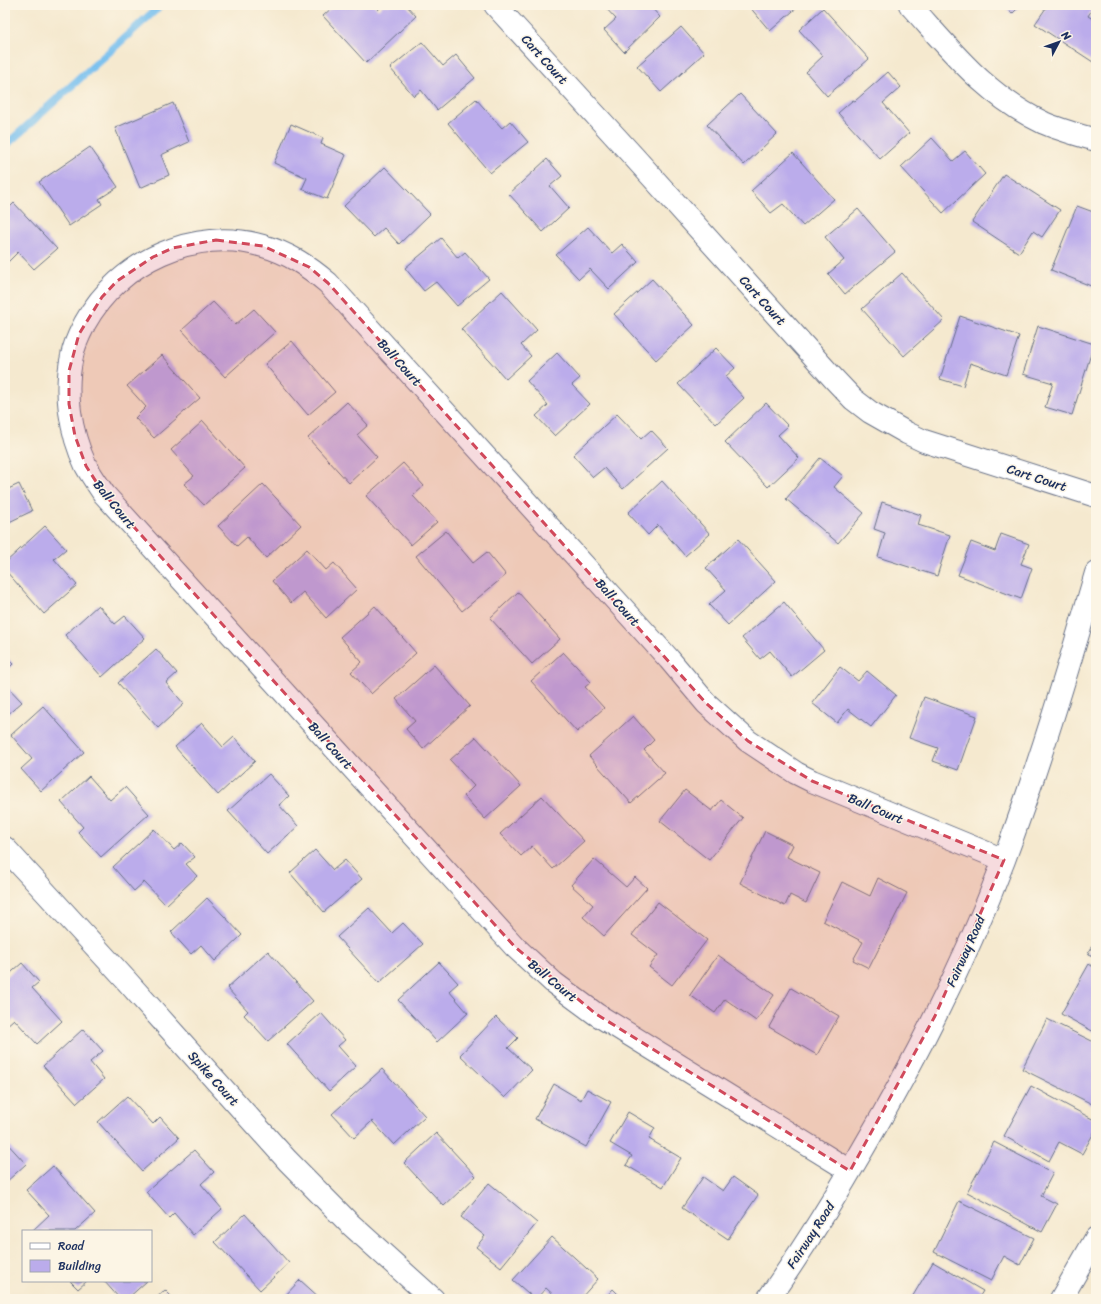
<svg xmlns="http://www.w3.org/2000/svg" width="1101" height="1304" font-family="Sriracha,sans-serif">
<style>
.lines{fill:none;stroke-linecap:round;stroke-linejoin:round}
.stream{stroke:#76bfef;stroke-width:8}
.building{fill:#bbaceb}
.minor-casing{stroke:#677086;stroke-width:24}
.minor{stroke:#fff;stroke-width:22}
.marked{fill:#d1495b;fill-opacity:0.2;stroke:#d1495b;stroke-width:3;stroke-dasharray:8 5;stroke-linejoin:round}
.labels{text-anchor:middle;stroke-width:3;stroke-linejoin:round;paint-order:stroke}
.street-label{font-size:13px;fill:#1b2f5e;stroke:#fcf5e5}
</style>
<rect width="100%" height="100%" fill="#fcf5e5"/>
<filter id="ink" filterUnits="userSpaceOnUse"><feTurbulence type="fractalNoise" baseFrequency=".025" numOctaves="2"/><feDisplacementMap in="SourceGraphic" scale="8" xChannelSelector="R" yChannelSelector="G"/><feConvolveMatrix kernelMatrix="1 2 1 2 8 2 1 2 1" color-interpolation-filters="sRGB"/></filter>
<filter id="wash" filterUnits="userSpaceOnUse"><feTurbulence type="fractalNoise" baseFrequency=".012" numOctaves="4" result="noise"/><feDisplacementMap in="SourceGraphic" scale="16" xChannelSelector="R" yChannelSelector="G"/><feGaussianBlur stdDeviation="0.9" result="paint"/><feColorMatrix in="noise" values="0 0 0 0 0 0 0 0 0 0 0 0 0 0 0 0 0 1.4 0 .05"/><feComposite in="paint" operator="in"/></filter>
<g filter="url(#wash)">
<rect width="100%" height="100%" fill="#f5e9cf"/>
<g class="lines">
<!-- stream -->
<path class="stream" d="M5,146L161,5"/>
</g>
<g id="blocks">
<!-- building -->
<path class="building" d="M335,5H374L378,10L383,5H406L416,16L366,63L323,16Z
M603,5H649L660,17L624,52L604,30L616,19Z
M748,5H800L770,31Z
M1004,5H1021L1012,14Z
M1048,5H1095L1088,16L1096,21V58L1093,62L1035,24Z
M823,8L869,59L827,96L806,72L823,56L799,30Z
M681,27L704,53L661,92L637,66Z
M422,42L443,66L456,55L475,78L437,110L421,90L414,96L390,68Z
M888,72L901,87L883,103L909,133L880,159L838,113L853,100L855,101Z
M740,94L777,134L744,165L707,125Z
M476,99L502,128L510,121L528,142L490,173L448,123Z
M173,103L189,142L161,155L169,175L140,188L115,128Z
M291,124L323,138L321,144L346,155L327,199L302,189L307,178L274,163Z
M932,138L953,161L965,151L985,174L943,213L901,167Z
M90,147L118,187L99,199L102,204L69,226L39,182Z
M793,153L834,199L803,226L783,204L771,213L751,191Z
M547,159L562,176L550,186L569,208L543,232L509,194Z
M385,167L430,214L399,244L384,228L374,237L344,206Z
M1004,174L1060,210L1042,237L1033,231L1019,253L972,222Z
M14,203L57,249L34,269L18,252L5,265V212Z
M1077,206L1096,213L1095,236L1096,237V288L1051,270Z
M858,209L895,252L845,294L828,274L844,260L825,237Z
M588,227L612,253L622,244L638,262L609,289L590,269L579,279L556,255Z
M441,238L458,258L465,252L489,279L457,306L436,282L424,291L405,268Z
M902,273L944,320L904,356L862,309Z
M652,279L694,325L656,360L614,314Z
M502,291L537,330L521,345L531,356L506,379L461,329Z
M213,302L235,325L254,309L275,332L225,377L182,330Z
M5,305H7L6,316H5Z
M960,316L1019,336L1006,375L970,363L963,386L940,379Z
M1038,326L1094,344L1072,415L1045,407L1053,383L1023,374Z
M292,341L335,392L308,415L265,364Z
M716,348L735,368L725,377L744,398L716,424L678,384Z
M557,353L580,378L572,385L590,404L555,436L536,416L548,405L527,381Z
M162,355L200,398L154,438L135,418L146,407L127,386Z
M347,402L368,425L357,435L377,457L349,483L308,438Z
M766,403L788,426L778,435L799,458L768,487L725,442Z
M617,414L641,439L651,430L668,448L623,489L604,468L593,477L573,455Z
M203,421L245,468L204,505L184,484L194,476L171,450Z
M820,458L843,476L834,487L864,513L838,543L786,499Z
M403,463L424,486L413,496L437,522L411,545L366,496Z
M662,481L710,534L685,556L658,525L648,535L628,513Z
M19,484L32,511L5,524V488L6,490Z
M263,484L301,525L266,558L247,537L237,546L218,526Z
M882,502L921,515L918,525L950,535L937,576L878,557L885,533L874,529Z
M45,526L66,549L54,559L77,585L44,614L5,570V563Z
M446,531L473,563L487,552L506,575L462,611L416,556Z
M1001,534L1029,544L1021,564L1032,568L1021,599L958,575L971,542L995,551Z
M738,539L776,581L728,625L709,605L726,590L706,568Z
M307,549L326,570L334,563L357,589L326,618L303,592L291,603L272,581Z
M518,592L560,639L532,664L490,618Z
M784,602L824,650L792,677L770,651L760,659L742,638Z
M98,605L115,624L125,616L145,638L102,677L65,635Z
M375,606L416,653L371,694L351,672L362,662L340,637Z
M156,649L177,673L166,683L184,704L158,728L118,683Z
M563,652L591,682L585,687L604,708L577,732L531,681Z
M5,655L13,664L5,672Z
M434,665L470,706L423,749L406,729L415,721L396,699Z
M840,667L858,681L867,671L896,695L871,727L848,709L837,723L812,703Z
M5,684L22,702L5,717Z
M924,697L977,716L958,770L933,761L938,748L909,738Z
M43,706L84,752L41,791L21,769L32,759L11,735Z
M633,716L654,740L644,750L665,773L631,803L589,756Z
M202,723L223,747L234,737L255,761L218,795L175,747Z
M476,737L521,786L485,819L464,796L474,786L450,760Z
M269,774L289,796L279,805L298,826L267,854L228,811Z
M89,776L110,800L125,787L149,814L101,857L78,832L83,827L61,802Z
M685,790L712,811L721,800L743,818L709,860L660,821Z
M542,796L584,841L553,869L532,846L521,856L500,834Z
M154,829L174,850L182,843L195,857L186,864L197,876L166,905L144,882L134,891L113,867Z
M765,831L793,845L787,857L820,873L806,903L790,895L785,906L740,883Z
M315,850L333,870L345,860L362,879L324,912L290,873Z
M594,859L626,887L635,877L647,888L604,936L583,917L593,905L571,885Z
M878,878L907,893L869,968L853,960L863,942L823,921L842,882L870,896Z
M207,898L242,935L215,961L201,945L191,954L171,932Z
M658,902L707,940L672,985L649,967L658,955L632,935Z
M369,908L392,933L403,923L423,944L379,983L337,937Z
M1096,937V958L1088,954Z
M268,951L313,1001L268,1041L244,1015L248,1011L227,988Z
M718,955L774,995L756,1021L725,999L715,1013L690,995Z
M439,962L458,983L449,991L468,1013L437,1042L398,1000Z
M22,963L39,982L32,988L62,1021L37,1044L14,1019L5,1027V978Z
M1089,964L1096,969V1033L1061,1014Z
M791,988L839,1016L817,1055L769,1027Z
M321,1013L345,1040L338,1046L356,1066L329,1091L287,1044Z
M496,1017L518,1038L508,1048L532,1070L505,1098L460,1055Z
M1047,1019L1096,1043V1106L1022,1069Z
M83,1029L103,1051L90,1062L104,1079L77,1103L43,1066Z
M382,1069L425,1116L394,1145L372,1121L354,1138L332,1114Z
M554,1084L581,1100L587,1089L611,1102L586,1147L535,1119Z
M1031,1086L1096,1121V1129L1082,1154L1059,1142L1049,1161L1004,1136Z
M127,1096L153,1124L160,1117L179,1138L142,1171L98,1122Z
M628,1112L655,1128L649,1139L681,1158L663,1187L626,1165L632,1156L610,1143Z
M436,1133L476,1176L444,1206L404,1163Z
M5,1141L26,1164L5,1183Z
M994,1142L1053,1173L1041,1196L1057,1204L1042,1232L967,1192Z
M194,1150L214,1172L201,1184L222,1209L193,1235L174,1213L169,1218L146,1192Z
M53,1166L95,1213L75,1231H32L49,1215L26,1190Z
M703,1177L723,1191L733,1177L758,1195L728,1239L682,1208Z
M489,1183L537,1223L501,1267L476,1247L485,1236L461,1217Z
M959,1201L1034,1238L1020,1265L1004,1256L991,1281L934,1252Z
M245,1214L289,1263L260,1290L215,1242Z
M552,1237L598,1279L580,1299H558L546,1288L536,1299H535L513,1280Z
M933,1262L983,1291L978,1299H911Z
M300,1280L321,1299H282Z
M70,1281H87L78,1289Z
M104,1281H147L127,1299H120Z
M613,1289L623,1299H604Z
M165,1290L174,1299H155Z
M334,1295L338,1299H330Z"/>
</g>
</g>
<g filter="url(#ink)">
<use href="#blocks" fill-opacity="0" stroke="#677086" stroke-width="1"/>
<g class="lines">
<!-- minor casing -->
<g class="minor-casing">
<path id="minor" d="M495,5L634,157L834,379L853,399L870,412L907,433L924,441L1096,496
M910,5C952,51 986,96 1044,123C1060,130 1079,135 1096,140
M5,848L125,979L287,1160L349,1223L433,1299
M850,1171L596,1014L554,983L515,947L104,494C98,485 91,475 86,466C70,432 64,392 72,356C74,344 80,333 85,323C119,261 195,226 263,246C289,253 309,267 328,283L669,659L706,703L748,741L796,773L812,781L1004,860
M768,1299C802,1251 833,1201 863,1149C917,1057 966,960 1004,860C1039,766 1068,669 1096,573
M1061,1299L1096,1238"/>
</g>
<!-- minor -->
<use href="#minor" class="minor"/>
</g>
</g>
<!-- marked area -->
<path class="marked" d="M216,240L263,246L309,267L328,283L706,703L748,741L812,781L1004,860L935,1016L850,1171L596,1014L515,947L104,494L86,466L75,436L69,404V371L79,334L102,297L117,281L153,257L173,248Z"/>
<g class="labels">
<!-- street labels -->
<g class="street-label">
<text transform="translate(545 59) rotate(48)" y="5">Cart Court</text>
<text transform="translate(763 300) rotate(48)" y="5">Cart Court</text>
<text transform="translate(400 362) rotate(48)" y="5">Ball Court</text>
<text transform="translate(1037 477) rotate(18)" y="5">Cart Court</text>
<text transform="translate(115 504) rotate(51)" y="5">Ball Court</text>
<text transform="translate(618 602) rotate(48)" y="5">Ball Court</text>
<text transform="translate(331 745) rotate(48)" y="5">Ball Court</text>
<text transform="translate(876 808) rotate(23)" y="5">Ball Court</text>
<text transform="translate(965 951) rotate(-66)" y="5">Fairway Road</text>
<text transform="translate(553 980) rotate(39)" y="5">Ball Court</text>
<text transform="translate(214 1078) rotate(48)" y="5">Spike Court</text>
<text transform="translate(810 1235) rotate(-57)" y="5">Fairway Road</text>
</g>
</g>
<!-- margin -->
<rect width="1101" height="1304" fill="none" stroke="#fcf5e5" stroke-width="20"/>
<!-- legend -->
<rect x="22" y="1230" width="130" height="52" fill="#fcf5e5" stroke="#a2a6af"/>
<rect x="30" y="1243" width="20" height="6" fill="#ffffff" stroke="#a2a6af"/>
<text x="58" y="1250" font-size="12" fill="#1b2f5e">Road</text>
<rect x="30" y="1260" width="20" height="12" fill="#bbaceb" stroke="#a2a6af"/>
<text x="58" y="1270" font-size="12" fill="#1b2f5e">Building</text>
<!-- north arrow -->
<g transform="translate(1059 42) rotate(49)" stroke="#fcf5e5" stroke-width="3" paint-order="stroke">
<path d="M0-3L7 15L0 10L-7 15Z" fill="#1b2f5e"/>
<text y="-6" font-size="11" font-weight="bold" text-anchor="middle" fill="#1b2f5e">N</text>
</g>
</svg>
